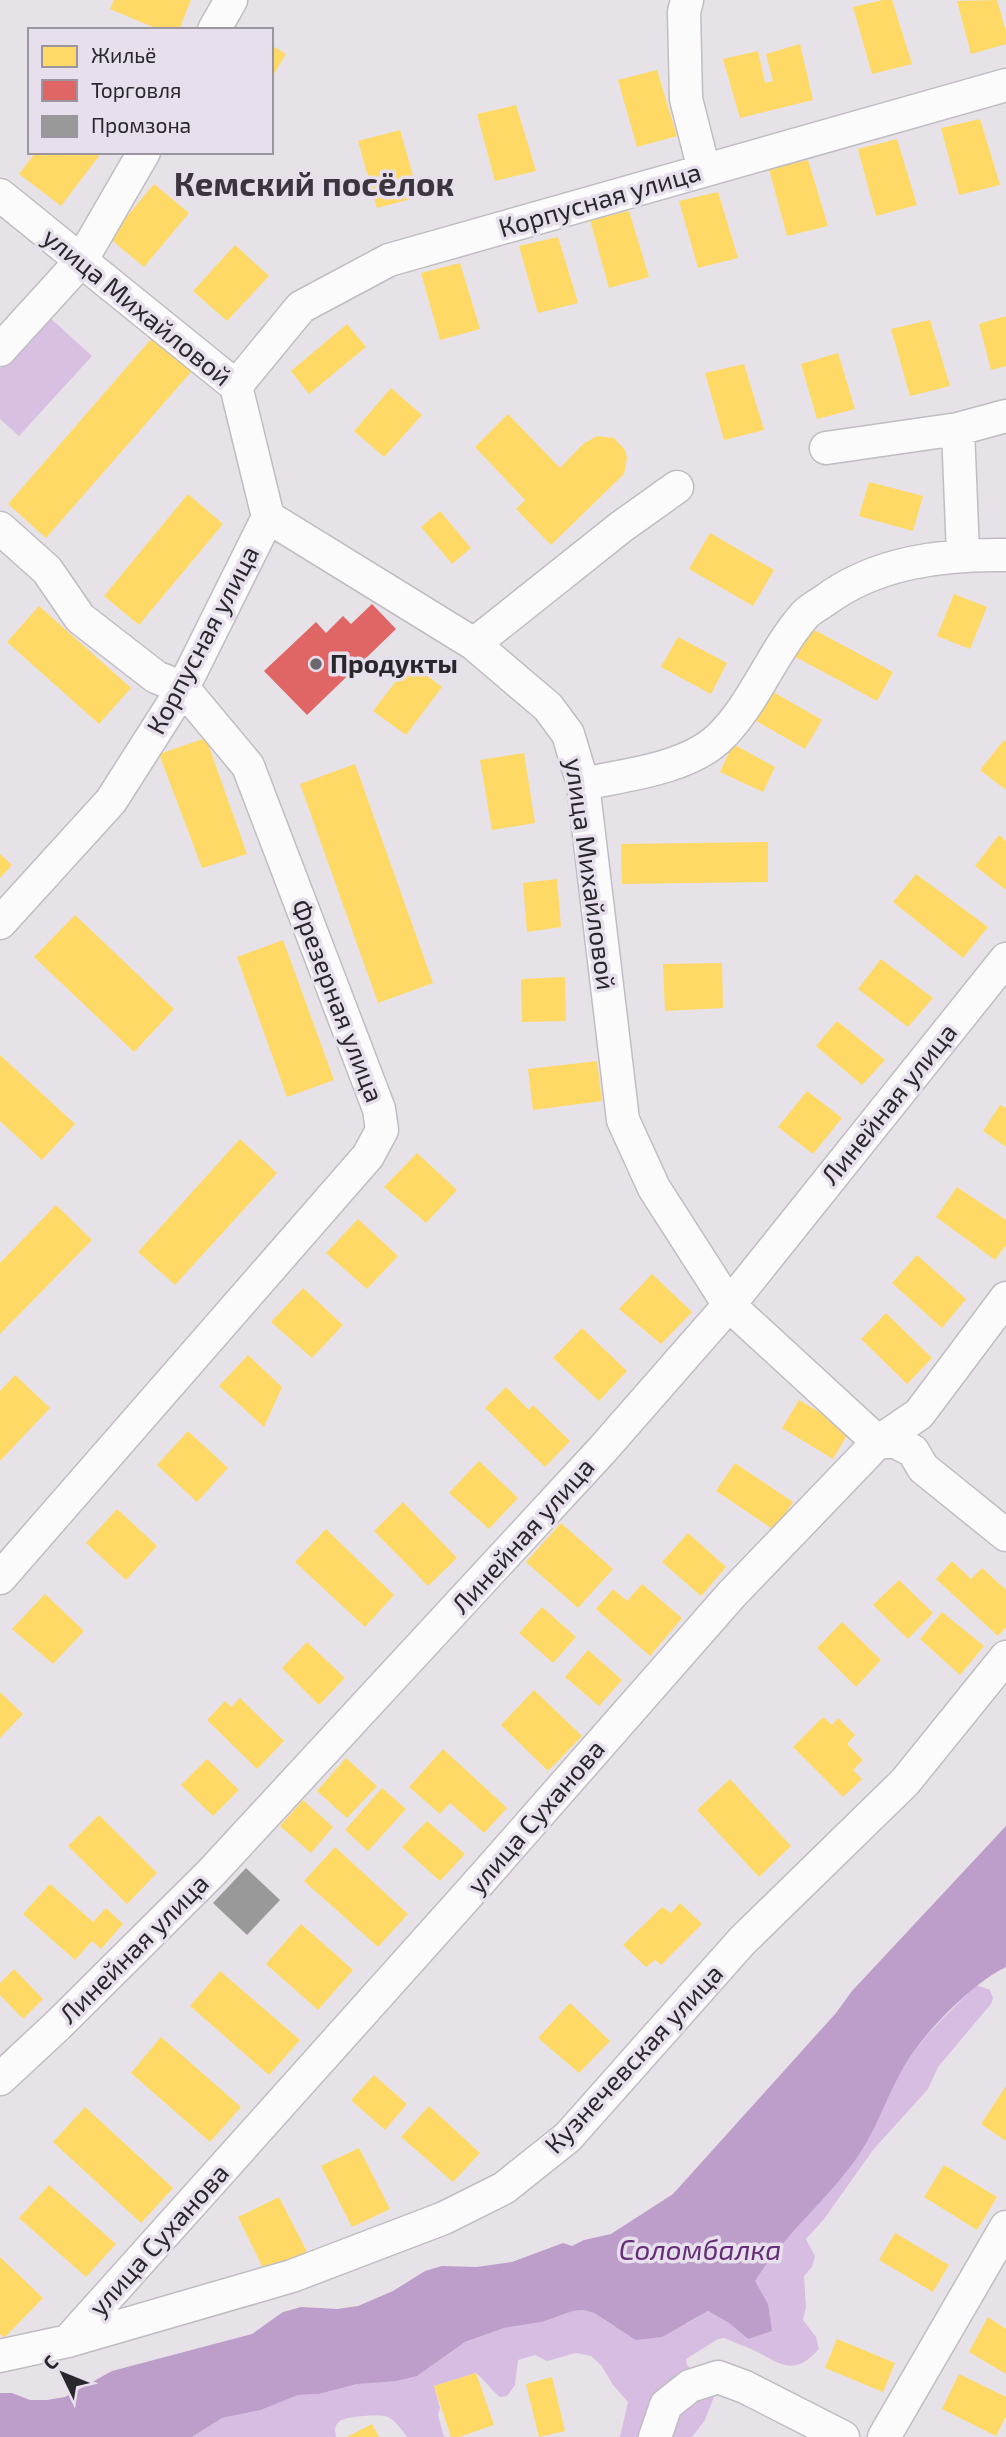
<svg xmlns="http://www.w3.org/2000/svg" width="1006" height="2437" font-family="'Exo 2',sans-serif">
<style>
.green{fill:#d8c0e2}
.forest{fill:#d7bde1}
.water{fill:#bd9dc9}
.homes{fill:#ffd966}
.shops{fill:#e06666}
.industry{fill:#999}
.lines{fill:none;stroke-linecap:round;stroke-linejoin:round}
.minor-casing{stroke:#c0bdc2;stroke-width:35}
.minor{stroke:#fbfbfc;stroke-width:32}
.poi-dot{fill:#6c686e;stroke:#e7dfeb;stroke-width:2.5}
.labels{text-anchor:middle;stroke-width:7;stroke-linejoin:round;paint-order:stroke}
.street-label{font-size:26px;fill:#2a272c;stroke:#e7dfeb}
.poi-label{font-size:26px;font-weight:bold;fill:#2a272c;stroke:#e7dfeb;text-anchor:start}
.water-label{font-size:28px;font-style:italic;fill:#642e78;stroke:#e7dfeb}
.district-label{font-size:33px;font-weight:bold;fill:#3c353e;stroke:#e7dfeb}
</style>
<rect width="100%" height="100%" fill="#e6e2e8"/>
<!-- green -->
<path class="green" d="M48,316L92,356L19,436L0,419V369Z"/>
<!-- forest -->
<path class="forest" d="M976,1985L990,1990L993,1998L991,2004L938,2067L928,2089L873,2150L824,2219L806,2239L815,2256L812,2267L804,2276L806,2307L803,2320L816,2337L819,2349C792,2379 780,2362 751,2349C742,2345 734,2343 725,2338L718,2339L686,2359L687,2365L715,2394L705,2420L692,2437H620L628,2402L613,2385L601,2365L591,2356L576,2353L547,2361L535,2355L518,2360L515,2385L507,2396L500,2397C491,2390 485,2380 476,2373L434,2386L440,2408L438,2415L444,2437H407C401,2429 397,2422 388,2417C380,2414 345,2416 339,2422C334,2426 335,2431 336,2437H192L222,2418L261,2410L298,2395L319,2394L357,2384L417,2376L465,2342L504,2328L542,2322L573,2311L583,2310L594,2313L615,2327L686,2324L708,2311L729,2323L748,2339L768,2304L754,2281C782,2237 822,2204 853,2163C876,2134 883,2099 902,2069C921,2037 951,2011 976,1985Z"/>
<!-- water -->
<path class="water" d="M1006,1826V1967C972,1983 918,2038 901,2072C884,2102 875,2134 854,2162C823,2204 782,2237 755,2281L768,2304L772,2331L748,2339L729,2323L708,2311L662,2337L636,2340L594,2313L583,2310L573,2311L542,2322L504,2328L465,2342L417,2376L396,2381L357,2384L319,2394L298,2395L261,2410L222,2418L192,2437H0V2393H12L30,2400H47L65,2397L112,2371L252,2334L283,2312L301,2307L337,2309L358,2306L393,2291L425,2271L442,2266L477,2267L512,2262L563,2243L572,2246L584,2240L611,2234L673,2194L836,2013L852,1991Z"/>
<!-- homes -->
<path class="homes" d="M114,0H191L179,30H160L110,9Z
M883,0H892L912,64L872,74L853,7Z
M997,0L1006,32V44L971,54L957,1Z
M800,44L813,100L740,118L723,59L758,51L765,83L773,81L766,54Z
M271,45L286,54L271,79Z
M657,70L677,136L637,147L618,80Z
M516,105L536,171L495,181L477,114Z
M980,119L1000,185L959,195L941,128Z
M400,130L419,197L377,208L358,141Z
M897,139L917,205L876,216L858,149Z
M36,152H95L99,156L61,206L19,174Z
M808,160L828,226L787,236L769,169Z
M154,184L189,213L144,267L109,238Z
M718,192L738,258L698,268L679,201Z
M629,211L649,277L609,288L590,220Z
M558,237L578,303L538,313L519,246Z
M235,245L269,276L227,321L193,291Z
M460,263L480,329L440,340L421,273Z
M1006,316V366L991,370L979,324Z
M930,320L950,386L910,396L891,329Z
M347,324L366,347L309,394L291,371Z
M159,330L198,364L46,538L8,504Z
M838,353L855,409L817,419L801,364Z
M744,364L764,430L724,440L705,373Z
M391,388L422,415L384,457L354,431Z
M508,414L560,468L583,444L597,436L614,438L625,450L627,458L624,474L551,545L516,509L525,500L475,447Z
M869,482L923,496L913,531L859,516Z
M188,494L223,524L139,625L104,596Z
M440,511L471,548L452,564L421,527Z
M710,533L774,570L753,606L689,569Z
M954,594L987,607L970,649L937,636Z
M39,606L131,688L99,724L7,642Z
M807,626L893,672L877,701L792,655Z
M678,637L727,663L711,694L661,667Z
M410,663L442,687L406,735L373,711Z
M768,689L822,720L805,749L751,718Z
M206,738L247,854L202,868L159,754Z
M1004,740L1006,742V790L980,770Z
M733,744L775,767L763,792L720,772Z
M524,753L535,823L492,830L480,760Z
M355,764L433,983L378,1003L300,784Z
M999,835L1006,841V890L975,866Z
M768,842V882L622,884L621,844Z
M0,854L12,865L0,878Z
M916,874L988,927L963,958L893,902Z
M557,879L561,927L527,932L523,883Z
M75,915L174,1009L134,1052L34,957Z
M283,940L334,1080L287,1097L237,957Z
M881,959L933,998L908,1027L858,989Z
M722,963L723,1008L665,1011L663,964Z
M565,977L566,1021L522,1022L521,979Z
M837,1021L885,1060L862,1085L816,1046Z
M0,1055L75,1124L42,1160L0,1121Z
M597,1061L602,1101L533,1110L528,1069Z
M807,1091L842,1118L813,1154L778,1127Z
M1000,1105L1006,1108V1147L983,1131Z
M240,1139L277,1173L175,1285L138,1252Z
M417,1153L457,1190L426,1223L384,1187Z
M957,1187L1006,1220V1245L995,1260L936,1217Z
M56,1205L92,1240L0,1334V1263Z
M358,1219L398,1256L367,1289L326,1253Z
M917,1255L966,1299L942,1328L892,1283Z
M652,1274L692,1312L661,1344L619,1309Z
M303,1288L343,1325L312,1358L271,1322Z
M886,1313L932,1358L907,1384L861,1339Z
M582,1328L627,1371L599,1401L553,1358Z
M248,1355L282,1387L264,1427L219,1386Z
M15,1375L50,1408L0,1461V1391Z
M506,1387L529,1410L533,1405L570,1441L545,1467L485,1408Z
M799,1400L850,1430L833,1459L782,1428Z
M188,1431L228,1468L197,1502L157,1465Z
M479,1461L518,1498L489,1529L449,1493Z
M735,1463L793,1502L774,1530L716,1491Z
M403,1502L457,1558L428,1586L374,1531Z
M117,1509L157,1546L126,1580L86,1543Z
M561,1523L613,1569L578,1608L526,1562Z
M326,1529L394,1595L365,1627L295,1562Z
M688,1533L726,1567L701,1596L662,1562Z
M952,1561L971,1579L982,1568L1006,1590V1627L998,1636L936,1579Z
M899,1580L933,1613L908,1639L873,1605Z
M642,1584L682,1618L650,1656L596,1609L613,1589L627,1601Z
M45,1594L84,1631L53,1664L12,1629Z
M542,1607L576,1637L553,1663L519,1633Z
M942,1612L984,1646L960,1675L920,1639Z
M842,1622L881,1660L856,1687L817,1648Z
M307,1642L345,1678L319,1705L282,1668Z
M588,1650L622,1680L599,1706L565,1677Z
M534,1690L582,1736L548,1771L501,1725Z
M0,1692L23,1714L0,1738Z
M240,1698L284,1741L257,1769L207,1720L225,1701L231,1707Z
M823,1717L832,1725L838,1718L855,1735L847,1744L863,1760L853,1770L862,1779L843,1797L793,1747Z
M443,1749L507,1808L484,1833L450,1803L440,1814L409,1787Z
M346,1758L377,1786L347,1818L317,1791Z
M207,1759L239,1790L213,1816L181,1785Z
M730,1779L791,1846L759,1877L697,1810Z
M382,1788L406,1809L368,1851L345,1830Z
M303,1800L333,1827L311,1853L280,1826Z
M99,1815L157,1873L127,1904L68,1846Z
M427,1821L465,1854L440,1881L402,1847Z
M335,1847L408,1914L378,1947L304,1881Z
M50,1884L93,1922L106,1908L123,1924L101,1949L92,1941L75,1960L23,1914Z
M680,1903L702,1924L661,1965L655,1960L646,1967L623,1945L662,1907L671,1913Z
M301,1924L353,1970L318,2010L266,1964Z
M14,1969L43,1999L23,2019L0,1995V1983Z
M220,1971L300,2040L269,2075L190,2006Z
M570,2003L610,2041L579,2073L538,2038Z
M161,2037L241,2107L210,2142L131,2073Z
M374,2075L407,2104L385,2130L351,2100Z
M1006,2086V2141L981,2124Z
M429,2106L480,2153L453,2182L401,2137Z
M85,2107L173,2188L141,2223L53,2142Z
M359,2148L390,2209L352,2227L321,2166Z
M944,2165L997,2197L977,2230L924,2197Z
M49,2185L116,2244L86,2277L19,2218Z
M279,2197L307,2252L265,2272L238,2217Z
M895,2233L949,2265L933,2292L879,2260Z
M0,2257L43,2298L4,2338L0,2334Z
M988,2317L1006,2329V2374L969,2352Z
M837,2339L895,2363L883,2392L825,2368Z
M476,2373L494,2425L459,2437H451L434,2386Z
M959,2374L1006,2397V2416L996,2436L942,2409Z
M552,2377L565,2431L539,2437L526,2384Z
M372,2424L379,2437H347Z"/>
<!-- shops -->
<path class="shops" d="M372,604L396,629L307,715L264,671L316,622L326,633L343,616L351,624Z"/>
<!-- industry -->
<path class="industry" d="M246,1868L280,1900L247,1935L213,1903Z"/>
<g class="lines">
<!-- minor casing -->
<g class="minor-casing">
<path id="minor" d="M687,0L684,12L686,99L704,170
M214,30L231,0
M0,195L236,386L268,517L474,644L548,707L568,734L583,784L623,1120L654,1188L729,1305L878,1442H896L913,1451L923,1468L1006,1535
M0,350L81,261L144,152
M236,386L301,307L389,260L1006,85
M958,429L963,554
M826,448L958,429L1006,416
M0,528L47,570L80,618L156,677L183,688L248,766L379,1109L382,1130L368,1156L0,1578
M474,644L621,527L677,487
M583,784C625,775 685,769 718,739C754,705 771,654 803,617C808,610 817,606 824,601C876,562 943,554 1006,555
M0,923L111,801L183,688L268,517
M0,2079L58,2025L211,1873L603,1449L729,1305L1006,959
M68,2341L481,1880L732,1594L878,1442L919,1414L1006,1298
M0,2356L68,2341L292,2276L444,2218L504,2188L568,2137L742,1941L905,1782L1006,1657
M655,2437L666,2405L690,2386L718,2377L745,2387L843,2437
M884,2437L1006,2227"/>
</g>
<!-- minor -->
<use href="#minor" class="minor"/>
</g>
<!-- markers -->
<circle class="poi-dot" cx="316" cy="664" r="7"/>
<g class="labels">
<!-- street labels -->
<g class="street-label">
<text transform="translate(600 200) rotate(-16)" y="9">Корпусная улица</text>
<text transform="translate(137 307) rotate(39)" y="9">улица Михайловой</text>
<text transform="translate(203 640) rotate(-62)" y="9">Корпусная улица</text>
<text transform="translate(590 874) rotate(82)" y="9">улица Михайловой</text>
<text transform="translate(337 1001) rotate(69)" y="9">Фрезерная улица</text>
<text transform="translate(889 1104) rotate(-51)" y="9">Линейная улица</text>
<text transform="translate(523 1536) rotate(-48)" y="9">Линейная улица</text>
<text transform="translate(536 1817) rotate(-49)" y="9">улица Суханова</text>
<text transform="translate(134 1949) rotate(-45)" y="9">Линейная улица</text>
<text transform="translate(634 2059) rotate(-47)" y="9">Кузнечевская улица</text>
<text transform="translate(159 2240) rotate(-48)" y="9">улица Суханова</text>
</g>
<!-- poi labels -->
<g class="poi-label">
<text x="330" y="673">Продукты</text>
</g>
<!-- water labels -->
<g class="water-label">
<text x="700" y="2260">Соломбалка</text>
</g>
<!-- district labels -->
<g class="district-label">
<text x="314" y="196">Кемский посёлок</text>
</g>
</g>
<!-- legend -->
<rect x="28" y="28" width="245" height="126" fill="#e7dfeb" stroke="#9b959f" stroke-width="2"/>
<rect x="42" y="46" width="35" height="21" fill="#ffd966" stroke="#9b959f" stroke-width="2"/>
<text x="91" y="63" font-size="21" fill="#2a272c">Жильё</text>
<rect x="42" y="80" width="35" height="21" fill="#e06666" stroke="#9b959f" stroke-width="2"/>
<text x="91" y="98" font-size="21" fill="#2a272c">Торговля</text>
<rect x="42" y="116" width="35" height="21" fill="#999999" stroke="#9b959f" stroke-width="2"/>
<text x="91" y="133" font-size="21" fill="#2a272c">Промзона</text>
<!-- north arrow -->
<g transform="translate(63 2374) rotate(313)" stroke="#e7dfeb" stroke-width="5" paint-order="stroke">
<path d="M0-5L12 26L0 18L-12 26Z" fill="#2a272c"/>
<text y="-10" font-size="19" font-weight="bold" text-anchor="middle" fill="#2a272c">С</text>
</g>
</svg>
